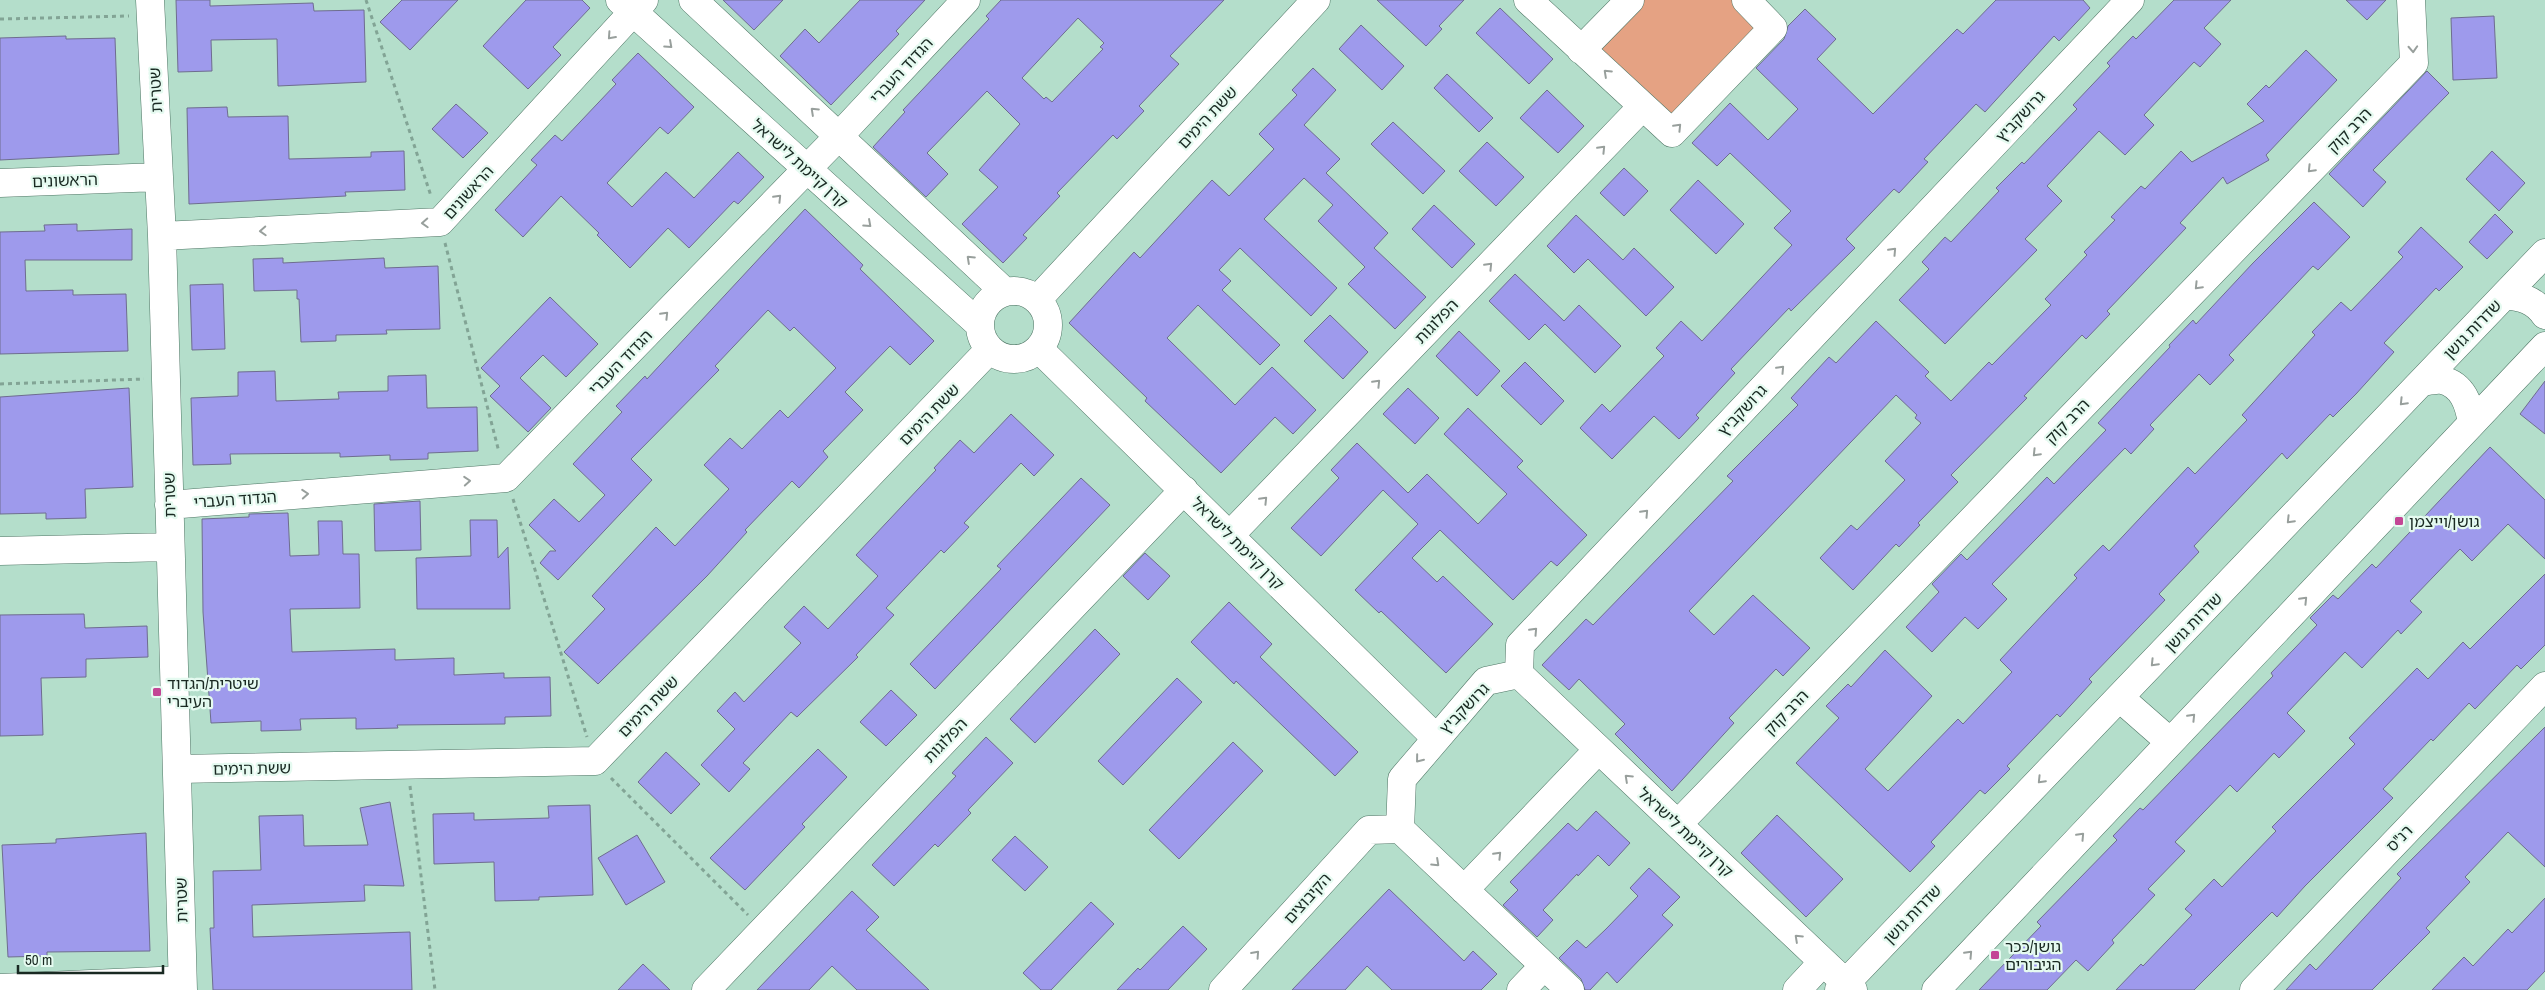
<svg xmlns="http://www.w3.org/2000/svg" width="2545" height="990" font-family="'Archivo Narrow','Noto Sans Hebrew',sans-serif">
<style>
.green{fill:#e5a283}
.building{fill:#9e9aec;stroke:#6e6d8f;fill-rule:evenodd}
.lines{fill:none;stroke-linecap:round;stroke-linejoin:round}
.minor-casing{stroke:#4f7665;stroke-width:29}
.path{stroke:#82a495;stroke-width:3;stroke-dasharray:4 4;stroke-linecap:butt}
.minor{stroke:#fff;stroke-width:28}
.oneway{stroke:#989f9c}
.poi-dot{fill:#c34695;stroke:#e5faf0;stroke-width:2}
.labels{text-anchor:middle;stroke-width:4.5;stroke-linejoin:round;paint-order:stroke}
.street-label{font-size:16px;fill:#192922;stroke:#e5faf0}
.poi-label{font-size:16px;fill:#192922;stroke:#e5faf0;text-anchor:start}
</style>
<rect width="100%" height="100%" fill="#b4decb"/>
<!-- green -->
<path class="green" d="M1642,0H1737L1764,27L1669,124L1594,49Z"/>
<!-- building -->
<path class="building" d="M176,0H210V6L313,3L314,11L364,10L366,82L278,86L277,39L211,40L212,71L178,72Z
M402,0H458L410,50L380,22Z
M526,0H582L590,8L553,47L561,55L528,89L483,46Z
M723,0H783L754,30Z
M860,0H925L896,31L899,34L831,105L780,56L805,29L819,43Z
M1001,0H1224L1170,56L1179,64L1139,106L1144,111L1117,139L1113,135L1057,193L1060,196L1023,235L1027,238L1003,263L962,224L998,187L979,170L1020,124L987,91L927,153L948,174L926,197L873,147L905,112L903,110L989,19L986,16ZM1078,18L1104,43L1100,47L1103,49L1052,102L1046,97L1044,99L1022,78Z
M1377,0H1464L1439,26L1442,29L1426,46Z
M1996,0H2083L2090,8L2059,41L2054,36L1985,112L1976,104L1924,159L1928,162L1899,193L1894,189L1846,239L1855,248L1791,311L1789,308L1731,369L1735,373L1696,415L1699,418L1679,439L1654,416L1612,459L1580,428L1602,404L1610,412L1664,356L1656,348L1681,321L1702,341L1792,245L1774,228L1791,211L1730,153L1717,166L1692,143L1730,103L1768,140L1798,109L1756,68L1784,39L1788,26L1805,9L1836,39L1817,59L1873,114L1957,29L1963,34Z
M2174,0H2231L2204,28L2221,44L2200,67L2194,62L2144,115L2154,125L2125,155L2099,131L2047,186L2062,201L2025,239L2037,250L1945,344L1899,300L1929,269L1922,262L1945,237L1951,242L1999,191L1996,188L2022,162L2024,164L2077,109L2073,105L2110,66L2107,63L2133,36L2136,39Z
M2346,0H2386L2367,20Z
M1500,8L1553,59L1529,84L1476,33Z
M2494,16L2497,78L2453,80L2451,18Z
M1361,25L1404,66L1382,90L1339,49Z
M66,36V39L115,38L119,154L0,160V38Z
M2306,50L2337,80L2266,155L2269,160L2227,184L2223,177L2180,223L2186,228L2107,311L2110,314L2086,339L2082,335L2024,396L2027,398L1951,475L1958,482L1918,523L1920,525L1899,547L1896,544L1853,590L1820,558L1851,525L1857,530L1905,480L1885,461L1921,423L1915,418L1917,415L1896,395L1689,611L1714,635L1753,595L1810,648L1783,676L1776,669L1729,718L1734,723L1672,791L1615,734L1625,724L1579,679L1569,690L1542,665L1586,619L1593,625L1733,481L1727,476L1798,405L1791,398L1829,357L1836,363L1876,321L1929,372L1925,376L1951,401L1989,362L1992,365L2051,305L2045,299L2087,255L2084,252L2115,220L2111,217L2141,186L2145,189L2181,151L2192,162L2264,121L2247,104L2266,85L2269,88Z
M638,53L694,107L668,134L660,127L607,183L632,207L666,172L694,198L738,152L764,177L738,204L734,201L689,248L668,228L630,268L597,235L599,233L561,196L523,237L495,210L537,165L531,160L555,135L562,141L616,84L612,80Z
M1313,68L1336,90L1304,125L1340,159L1326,173L1388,233L1374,248L1426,297L1395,329L1348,284L1365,267L1318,221L1333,205L1304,178L1264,219L1337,288L1311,316L1240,248L1219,270L1231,281L1222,290L1280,345L1260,365L1198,305L1167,338L1235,405L1272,367L1316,410L1293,434L1275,417L1221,473L1145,401L1147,398L1069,323L1134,252L1140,258L1212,180L1229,196L1274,149L1259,134L1297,95L1292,90Z
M2427,71L2449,93L2373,170L2386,182L2363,207L2329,174Z
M1447,74L1493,118L1479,132L1434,88Z
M1547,90L1584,126L1558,153L1520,118Z
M456,104L488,133L463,158L432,129Z
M227,107L228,117L288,116L289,159L371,157V152L404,151L405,190L345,192L346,196L189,204L187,108Z
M1393,122L1445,171L1423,194L1371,144Z
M1487,142L1524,177L1496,206L1459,171Z
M2492,151L2525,183L2499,211L2466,179Z
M1624,168L1648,191L1624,216L1600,193Z
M1698,180L1744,224L1716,254L1670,210Z
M2314,202L2350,237L2318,270L2313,266L2229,355L2234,360L2210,385L2199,374L2150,425L2154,429L2131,454L2125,448L1992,584L2007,599L1978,629L1965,617L1932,652L1906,627L1939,592L1932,584L1961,554L1967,560L2047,477L2054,484L2106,430L2098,423L2170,347L2169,345L2193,320L2196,324L2253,263Z
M1434,205L1475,244L1452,268L1412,229Z
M805,209L863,265L860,269L934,341L910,365L890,346L845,392L863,410L823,451L828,457L799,488L792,481L745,530L747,532L707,576L598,684L564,652L605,609L592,596L656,527L675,546L729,489L704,465L730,438L742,449L780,410L788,418L836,368L794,327L790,331L768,310L715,366L719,370L631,459L652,480L558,580L540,563L550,551H556L529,525L554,499L579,522L605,495L573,464L622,412L616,406L645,376L647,379Z
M2495,214L2513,232L2487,259L2469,242Z
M1576,215L1623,260L1634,248L1674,287L1646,316L1588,259L1574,273L1547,246Z
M77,224V231L132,229V260H25L26,291L73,290V295L126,294L128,351L0,354V232L45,231L44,225Z
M2421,227L2463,267L2439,291L2436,288L2384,343L2394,352L2356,394L2333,417L2330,414L2287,459L2282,453L2194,546L2199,552L2159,594L2165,600L2089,679L2092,682L2060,717L2057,714L2007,766L2010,769L1985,794L1980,790L1931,842L1935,846L1910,872L1796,763L1839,718L1826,706L1848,684L1851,687L1885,650L1932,696L1865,769L1888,791L1958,719L1963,724L2012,672L2000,660L2077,578L2074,575L2103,545L2109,551L2188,467L2195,474L2247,420L2242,415L2315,335L2312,332L2341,302L2351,311L2403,257L2398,252Z
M283,258V263L384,258L385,268L438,266L440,329L386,330L387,334L336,335V341L301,342L299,299H297V290L254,291L253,259Z
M1515,274L1564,321L1579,305L1621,346L1595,373L1545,324L1529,340L1489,301Z
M223,284L225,349L192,350L190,285Z
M550,297L598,344L566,377L543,355L520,378L551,408L528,432L490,396L500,386L481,368Z
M1330,315L1368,352L1343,379L1304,341Z
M1459,331L1500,371L1477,396L1436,356Z
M1525,362L1564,401L1541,425L1501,386Z
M275,371L276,401L339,399L338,392L388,391V376L426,375L427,408L477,407L478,451L428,453V459L390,460V455L340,457V453L230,454L231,464L193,465L191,398L238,396V372Z
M2545,381V434L2520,414Z
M129,388L133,487L85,489L86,518L46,519V513L0,514V397Z
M1408,388L1439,418L1415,444L1383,414Z
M1468,408L1523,461L1517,467L1587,535L1557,566L1551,561L1513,600L1440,530L1412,558L1437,582L1443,576L1493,624L1446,673L1381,611L1379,613L1355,590L1418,524L1383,490L1321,556L1291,528L1339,478L1331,470L1357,443L1408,493L1427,474L1478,524L1507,494L1444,434Z
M1011,414L1054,455L1034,476L1021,463L964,523L969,527L944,553L941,550L886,608L894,615L856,655L858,657L797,717L791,712L743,763L750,769L729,792L701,765L735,729L717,711L735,692L744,702L801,643L784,627L804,606L828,629L878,576L856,555L936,470L934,468L960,440L974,453Z
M2490,447L2545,500V559L2508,524L2472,561L2460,549L2410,601L2422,612L2401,634L2398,630L2362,668L2345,652L2287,713L2305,731L2279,758L2274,753L2237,792L2230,785L2175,842L2185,851L2148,889L2155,895L2112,940L2114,943L2088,971L2076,960L2047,990H1979L2041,926L2037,922L2117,840L2113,836L2140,808L2143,810L2273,676L2271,673L2317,625L2310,618L2333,595L2338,599L2372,564L2376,568Z
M1081,478L1110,505L935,689L910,664L1001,569L997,566Z
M420,501L421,550L375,551L374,504Z
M288,513L290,556L319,555L318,521H342L343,554H359L360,608L290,609L292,652L395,649V660L454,658V675L504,673V678L550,677L551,716L505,717V724L397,725L398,728L356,729V718L300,719L301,730L261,731V721L211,723L203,612L202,519L249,517V514Z
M470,520H497L498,558L508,547L510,609H417L416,558L471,556Z
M1145,553L1170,576L1148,600L1123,576Z
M2545,574V645L2521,669L2517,665L2475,709L2469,703L2433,741L2431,739L2383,789L2393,798L2305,886L2277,917L2272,912L2194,990H2116L2141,964L2143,966L2192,915L2185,909L2214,879L2222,887L2276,831L2272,827L2355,744L2349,738L2417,668L2428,679L2463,642L2470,649Z
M1229,602L1272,644L1260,657L1358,752L1335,776L1236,681L1234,684L1191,642Z
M84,614L85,628L147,626L148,657L86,659V677L41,678L43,735L0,736V615Z
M1095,629L1120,654L1035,743L1010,719Z
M1177,678L1202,702L1123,785L1098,761Z
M891,690L917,715L886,746L860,722Z
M2545,727V867L2508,832L2465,877L2470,882L2426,928L2430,932L2372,990H2286L2310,964L2316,970L2401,878L2397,874Z
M986,737L1013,763L968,810L971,813L938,847L935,844L894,886L872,865L956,776L952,773Z
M1233,742L1263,771L1179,859L1149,830Z
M818,749L847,777L802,824L805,827L745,890L710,858Z
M666,752L700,784L671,814L638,782Z
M390,802L404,886L364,885L365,901L252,905L253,937L410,932L412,990H213L210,928H214L213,871L261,870L259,816L303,815L304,846L368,845L360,808Z
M590,805L593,895L539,897V900L495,901L494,862L434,864L433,814L474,813V820L549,818L548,806Z
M1596,811L1630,843L1609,866L1598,855L1578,876L1577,874L1543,910L1553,920L1537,937L1503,905L1518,890L1510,882L1568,823L1577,831Z
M1777,815L1843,879L1806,917L1741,853Z
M146,833L150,951L47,952V956L8,957L2,845L56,843V839Z
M637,835L665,882L626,905L598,858Z
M1015,836L1048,867L1025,891L992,860Z
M1649,868L1680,897L1662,915L1673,925L1617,983L1607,972L1590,990H1585L1581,979L1559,958L1577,940L1586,948L1606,929L1638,896L1630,888Z
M1389,889L1464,961L1473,951L1497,974L1481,990H1392L1367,966L1345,990H1292Z
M852,891L879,917L866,930L929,990H857L832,966L809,990H757Z
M2545,898V971L2527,990H2432L2464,957L2473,966L2508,929L2512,933Z
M1091,902L1114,924L1051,990H1041L1023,973Z
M1183,926L1207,949L1168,990H1117L1138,968L1140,970Z
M643,964L670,990H618Z"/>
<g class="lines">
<!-- minor casing -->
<g class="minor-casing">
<path id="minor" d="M150,0L162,236L183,990
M620,0L980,325
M693,0L1005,292
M1528,0L1672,133L1773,28L1746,0
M1581,50L1630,0
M0,183L159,177
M162,236L440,222L644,0
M980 325a34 34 0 1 1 68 0a34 34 0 1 1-68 0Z
M2505,295C2522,297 2535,300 2545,315
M1037,300L1316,0
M1039,349L1436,738
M2422,382C2428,381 2437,379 2442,380C2463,385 2469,404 2472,423
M169,505L506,478L840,135L966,0
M1230,535L1642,107
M0,551L169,547
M1519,674L1520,645L2130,0
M1519,674L1853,990
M2120,698L2169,741
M178,769L595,761L990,349
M1678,824L2414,63L2411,0
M1400,829L1570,990
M1400,829L1402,779L1486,681L1519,674
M1464,890L1598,750
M0,988L182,980
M706,990L1184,490
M1223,990L1369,830L1400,829
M1521,990L1544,966
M1797,990L1823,962
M1839,990L2545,253
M1936,990L2545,346
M2254,990L2545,686"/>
</g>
<!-- path -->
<path class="path" d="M366,0L431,196
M0,19L129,16
M445,243L499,452
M0,384L144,379
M513,499L587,737
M611,778L748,915
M410,786L435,990"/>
<!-- minor -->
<use href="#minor" class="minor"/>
</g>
<!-- one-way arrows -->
<defs><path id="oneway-chevron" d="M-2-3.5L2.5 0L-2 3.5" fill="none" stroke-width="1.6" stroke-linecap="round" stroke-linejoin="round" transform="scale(1.25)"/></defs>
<g class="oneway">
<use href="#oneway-chevron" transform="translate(611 36) rotate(132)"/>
<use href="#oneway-chevron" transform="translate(669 45) rotate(42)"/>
<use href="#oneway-chevron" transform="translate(2413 49) rotate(87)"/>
<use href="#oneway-chevron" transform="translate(1607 73) rotate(-137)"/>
<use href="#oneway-chevron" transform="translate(814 111) rotate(-137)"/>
<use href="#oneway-chevron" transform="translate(1678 127) rotate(-46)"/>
<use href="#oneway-chevron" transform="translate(1602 149) rotate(-46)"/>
<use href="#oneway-chevron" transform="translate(2311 169) rotate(134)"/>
<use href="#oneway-chevron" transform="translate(778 198) rotate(-46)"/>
<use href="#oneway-chevron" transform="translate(425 223) rotate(177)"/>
<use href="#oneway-chevron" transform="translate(868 224) rotate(42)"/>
<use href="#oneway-chevron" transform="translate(263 231) rotate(177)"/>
<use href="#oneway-chevron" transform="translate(1893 251) rotate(-47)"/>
<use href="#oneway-chevron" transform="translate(970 259) rotate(-137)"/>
<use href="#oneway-chevron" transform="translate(1489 266) rotate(-46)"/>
<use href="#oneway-chevron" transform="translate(2198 286) rotate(134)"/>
<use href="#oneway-chevron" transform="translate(665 315) rotate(-46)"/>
<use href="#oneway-chevron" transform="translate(1781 369) rotate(-47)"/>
<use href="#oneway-chevron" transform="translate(1377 383) rotate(-46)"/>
<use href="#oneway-chevron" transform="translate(2403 402) rotate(134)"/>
<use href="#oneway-chevron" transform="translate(2036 453) rotate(134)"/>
<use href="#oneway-chevron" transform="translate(467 481) rotate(-4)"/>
<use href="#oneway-chevron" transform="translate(305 494) rotate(-4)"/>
<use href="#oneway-chevron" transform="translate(1264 500) rotate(-46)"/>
<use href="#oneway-chevron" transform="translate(1645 513) rotate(-47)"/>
<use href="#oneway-chevron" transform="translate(2290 520) rotate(134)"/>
<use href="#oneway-chevron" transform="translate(2304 600) rotate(-46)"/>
<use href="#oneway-chevron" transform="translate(1534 631) rotate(-47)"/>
<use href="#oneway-chevron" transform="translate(2154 663) rotate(134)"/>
<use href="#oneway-chevron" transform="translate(2192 717) rotate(-46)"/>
<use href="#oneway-chevron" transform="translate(1419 759) rotate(129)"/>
<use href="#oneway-chevron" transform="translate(1628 778) rotate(-137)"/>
<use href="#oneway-chevron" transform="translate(2041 780) rotate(134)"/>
<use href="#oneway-chevron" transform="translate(2081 836) rotate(-47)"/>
<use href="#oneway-chevron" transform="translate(1498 855) rotate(-46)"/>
<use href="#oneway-chevron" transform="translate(1436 863) rotate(43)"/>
<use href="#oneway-chevron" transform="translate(1798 938) rotate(-137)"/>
<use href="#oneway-chevron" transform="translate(1256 954) rotate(-48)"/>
<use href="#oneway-chevron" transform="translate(1969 954) rotate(-47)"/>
</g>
<!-- markers -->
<g class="poi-dot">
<rect x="2394" y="516" width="10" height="10" rx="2.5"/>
<rect x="152" y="687" width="10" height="10" rx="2.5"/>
<rect x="1990" y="950" width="10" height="10" rx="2.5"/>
</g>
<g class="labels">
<!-- street labels -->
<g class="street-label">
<text transform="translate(901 70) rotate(-47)" y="6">הגדוד העברי</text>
<text transform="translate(155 90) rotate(-93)" y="6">שטרית</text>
<text transform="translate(2020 116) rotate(-47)" y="6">גרושקביץ</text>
<text transform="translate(1207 117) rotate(-47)" y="6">ששת הימים</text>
<text transform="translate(2349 130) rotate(-46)" y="6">הרב קוק</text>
<text transform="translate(800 163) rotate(42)" y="6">קרן קיימת לישראל</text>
<text transform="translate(65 180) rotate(-2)" y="6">הראשונים</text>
<text transform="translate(468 192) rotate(-48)" y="6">הראשונים</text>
<text transform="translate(1436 321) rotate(-46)" y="6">הפלוגות</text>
<text transform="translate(2472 329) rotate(-46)" y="6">שדרות גושן</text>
<text transform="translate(620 362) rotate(-46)" y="6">הגדוד העברי</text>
<text transform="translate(1742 410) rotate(-47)" y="6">גרושקביץ</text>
<text transform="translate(929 414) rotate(-46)" y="6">ששת הימים</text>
<text transform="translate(2067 421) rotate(-46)" y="6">הרב קוק</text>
<text transform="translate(169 495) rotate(-91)" y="6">שטרית</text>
<text transform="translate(235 499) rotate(-4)" y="6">הגדוד העברי</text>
<text transform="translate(1238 543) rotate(45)" y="6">קרן קיימת לישראל</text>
<text transform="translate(2193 622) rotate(-46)" y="6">שדרות גושן</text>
<text transform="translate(648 706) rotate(-46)" y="6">ששת הימים</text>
<text transform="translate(1464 708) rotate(-46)" y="6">גרושקביץ</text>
<text transform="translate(1786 712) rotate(-46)" y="6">הרב קוק</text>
<text transform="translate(945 740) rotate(-46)" y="6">הפלוגות</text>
<text transform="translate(252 768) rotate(-1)" y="6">ששת הימים</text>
<text transform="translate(1686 832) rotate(43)" y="6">קרן קיימת לישראל</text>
<text transform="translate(2399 838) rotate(-46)" y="6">רנ"ס</text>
<text transform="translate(1307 898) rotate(-48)" y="6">הקיבוצים</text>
<text transform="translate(181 900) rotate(-91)" y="6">שטרית</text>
<text transform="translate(1912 914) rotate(-46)" y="6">שדרות גושן</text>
</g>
<!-- poi labels -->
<g class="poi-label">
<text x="2409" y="527">גושן/וייצמן</text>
<text x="167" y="689">שיטרית/הגדוד<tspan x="167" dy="18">העיברי</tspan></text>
<text x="2005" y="952">גושן/ככר<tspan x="2005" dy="18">הגיבורים</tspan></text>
</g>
</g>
<!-- scale -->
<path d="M18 965v8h145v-8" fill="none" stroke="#192922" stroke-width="2.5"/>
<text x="25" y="965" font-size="15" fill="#192922" stroke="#e5faf0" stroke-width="4" paint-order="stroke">50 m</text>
</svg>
